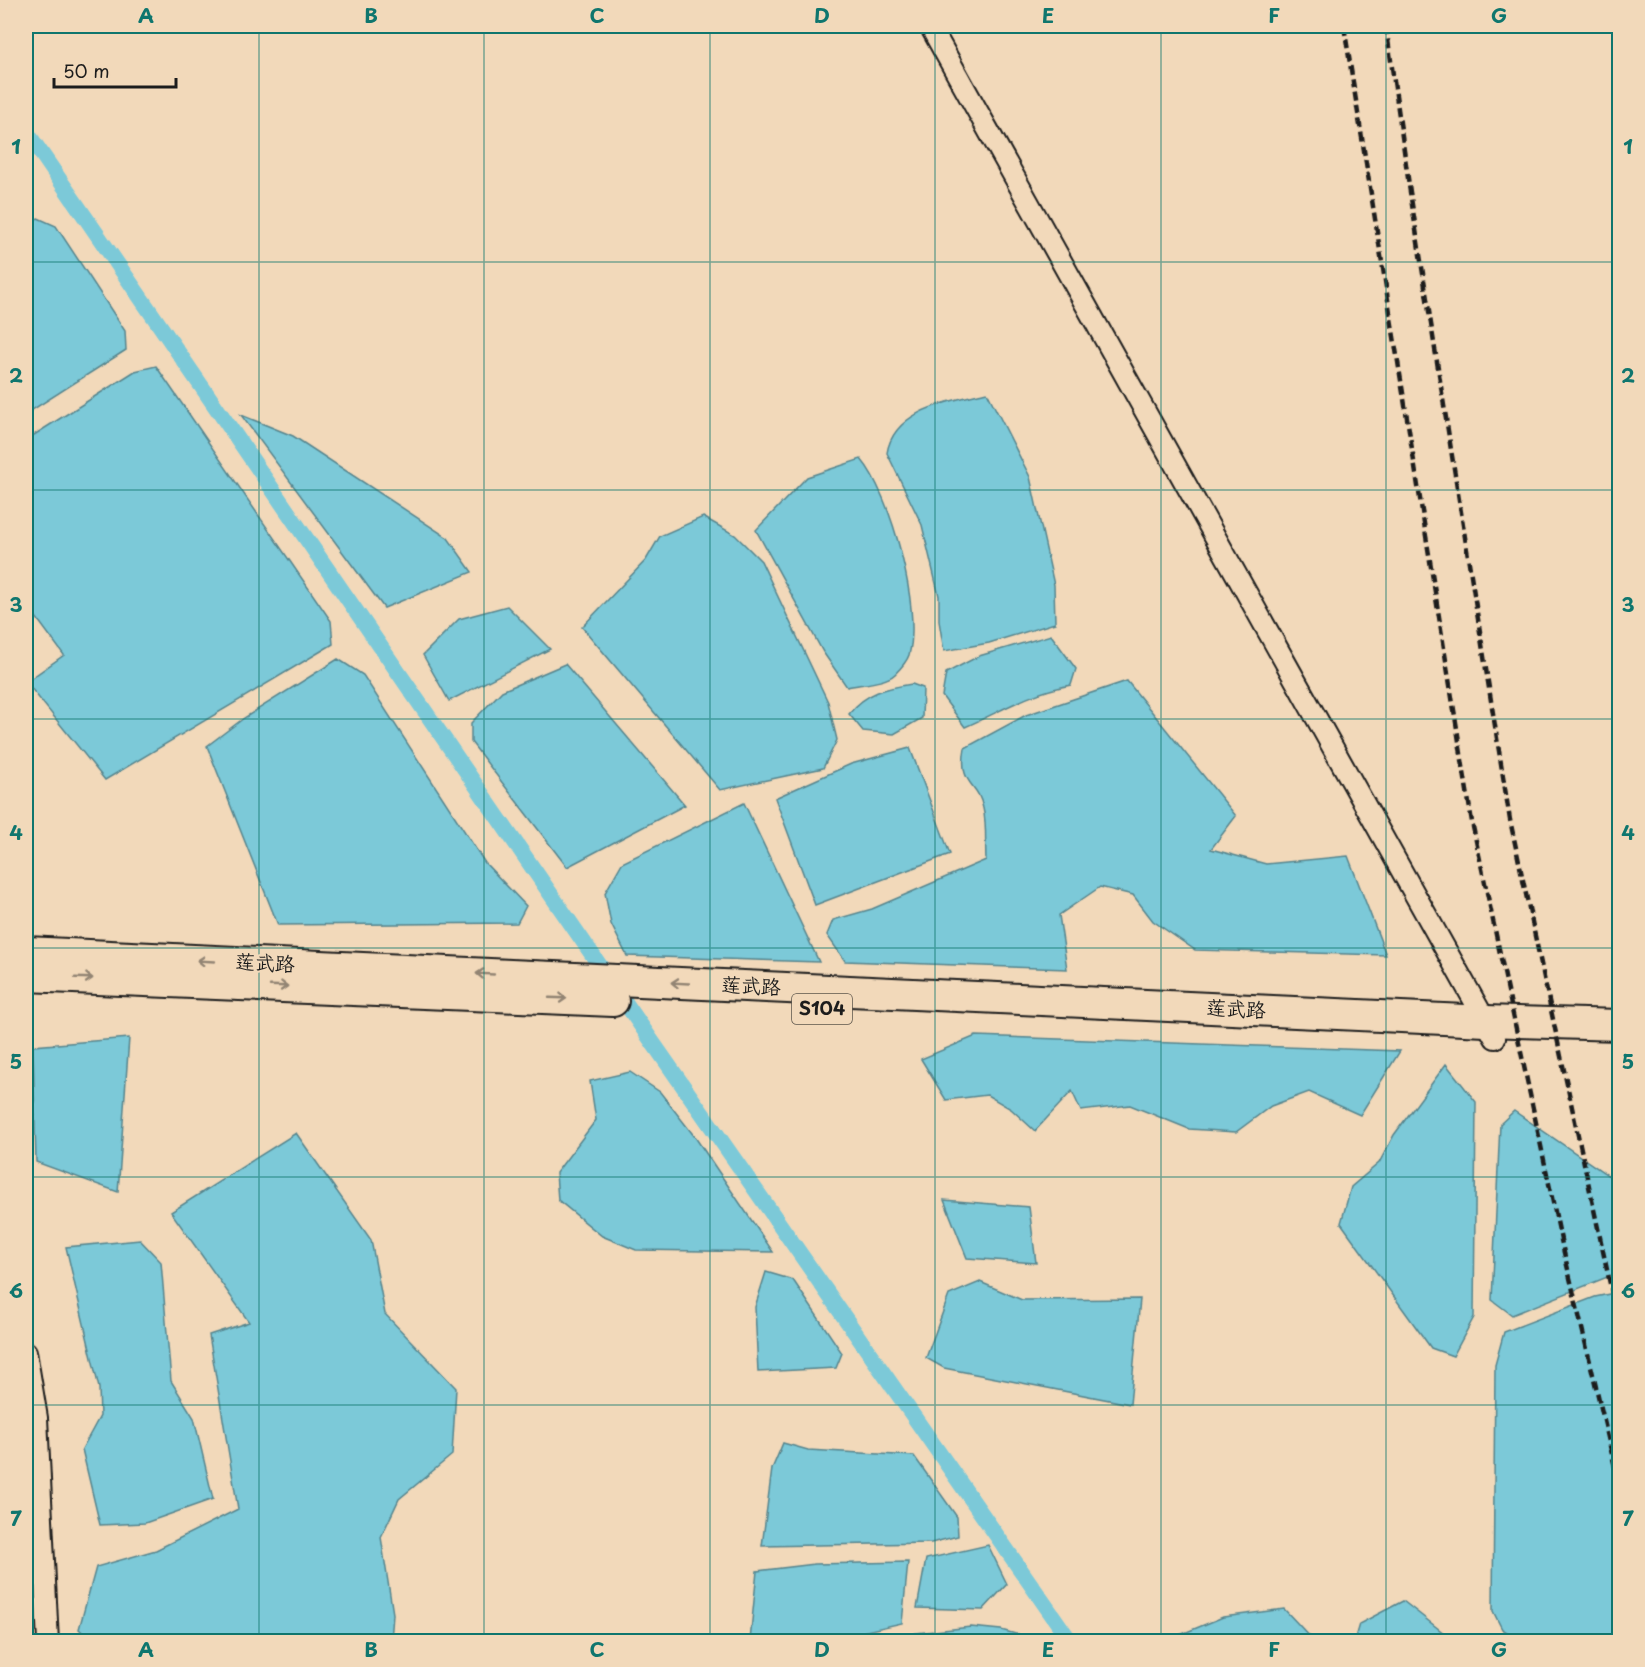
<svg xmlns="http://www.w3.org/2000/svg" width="1645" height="1667" font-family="'Playpen Sans','LXGW WenKai TC',sans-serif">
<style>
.water{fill:#7bc9d8;stroke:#55848d;stroke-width:1.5}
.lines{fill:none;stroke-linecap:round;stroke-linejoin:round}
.canal{stroke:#7bc9d8;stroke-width:16}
.street-casing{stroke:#1c1c1c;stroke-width:24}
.primary-casing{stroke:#1c1c1c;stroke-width:34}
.street{stroke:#f2d9ba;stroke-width:20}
.primary{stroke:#f2d9ba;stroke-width:30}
.rail{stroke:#1c1c1c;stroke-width:4.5;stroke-dasharray:9 4.5;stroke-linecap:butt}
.oneway{stroke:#928473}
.grid{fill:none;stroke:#0f766e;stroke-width:1.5;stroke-opacity:0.55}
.labels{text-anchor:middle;stroke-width:4.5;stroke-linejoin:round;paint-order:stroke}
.shield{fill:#f2d9ba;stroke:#5c554b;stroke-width:1.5}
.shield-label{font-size:18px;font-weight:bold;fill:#1c1c1c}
.street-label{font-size:20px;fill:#1c1c1c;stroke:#f2d9ba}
.neatline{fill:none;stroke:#0f766e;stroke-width:2}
.grid-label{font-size:20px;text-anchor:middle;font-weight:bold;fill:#0f766e}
</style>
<rect width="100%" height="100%" fill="#f2d9ba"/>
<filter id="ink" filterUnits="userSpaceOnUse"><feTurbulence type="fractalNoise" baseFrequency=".0167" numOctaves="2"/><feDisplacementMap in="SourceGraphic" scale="12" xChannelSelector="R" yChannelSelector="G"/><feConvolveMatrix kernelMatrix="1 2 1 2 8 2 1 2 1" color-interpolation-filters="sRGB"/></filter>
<g filter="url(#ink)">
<!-- water -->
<path class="water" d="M38,218L56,226L125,331L126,350L26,414V226Z
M156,366L331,621L333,644L105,780L26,682L64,655L30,609L26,611V440L135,371Z
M987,392L1030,477L1054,585L1055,623L989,643L944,651L939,621V596L922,525L887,453C894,409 951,401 987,392Z
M241,415L293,436L448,538L472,572L384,608Z
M861,459C891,494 922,610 909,655C907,661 899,670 895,674C886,683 860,684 847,687L823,652L756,530L807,477Z
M703,517L735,535L761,561L828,702L837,740L823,768L720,790L582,627L646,560L660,536Z
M507,606L550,649L449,701L423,655L459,619Z
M1051,635L1076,669L1071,685C1028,693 1004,710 965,727L942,696L946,673L979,656Z
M338,659L363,675L485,863L526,906L517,923L278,925L207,746L244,718Z
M565,664L685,805L567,867L471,742V723L502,691Z
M1127,681L1236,816L1211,849L1266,864L1348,856L1386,955L1195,950L1153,921L1133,895L1100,887L1059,915L1067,969L845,961L827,935L833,920L872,909L986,860C985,843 987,824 983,808C978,781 958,786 965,748L1026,715Z
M912,684L923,688L922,718L894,734L863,731L849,714C866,692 886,688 912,684Z
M910,748L950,854L815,905L775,798L851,764Z
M744,803L819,962L627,956L611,924L605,893L622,863Z
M976,1036L1400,1051L1360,1115L1309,1092L1271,1106L1236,1132L1189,1129L1130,1105L1081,1111L1072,1091L1035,1131L1011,1109L987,1095L946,1100L921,1059Z
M129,1038L118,1192L36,1162L33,1046Z
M1446,1064L1476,1102L1474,1317L1453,1356L1431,1348L1341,1223L1351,1187L1379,1163L1394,1135Z
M630,1072L660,1092L695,1137L773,1252L636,1250L602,1236L558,1200L556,1173L596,1120L590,1081Z
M1514,1111L1619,1183L1620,1272L1512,1315L1492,1300L1500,1124Z
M296,1133L371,1240L385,1314L456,1388L452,1455L399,1499L381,1537L393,1614L391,1641H92L79,1629L96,1567L156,1550L238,1509L209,1335L249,1322L171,1212Z
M944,1200L1029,1207L1036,1263L967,1258Z
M140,1240L161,1262L171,1381L194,1418L213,1499L145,1523L100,1525L82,1449L100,1416L99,1388L66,1247Z
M766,1272L793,1280L842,1353L836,1368L758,1372L755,1307Z
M980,1282L1022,1300L1140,1299L1130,1404L944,1368L926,1358L949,1295Z
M1619,1292V1641H1522L1502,1629L1493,1611L1495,1365L1504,1332L1595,1297Z
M783,1443L808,1450L914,1456L957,1517L958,1536L931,1543L762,1546L772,1469Z
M988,1545L1007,1584L983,1610L917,1608L926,1559Z
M908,1562L902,1623L822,1641H750L757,1571L815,1564Z
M1403,1601L1454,1641H1354L1359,1624Z
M1284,1609L1314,1641H1165L1223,1617Z
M971,1627L1001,1630L1042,1641H894L916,1633Z"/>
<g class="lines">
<!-- canal -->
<path class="canal" d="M26,131L651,1040L1071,1642"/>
<!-- street casing -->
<g class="street-casing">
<path id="street" d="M930,26L1495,1038
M26,1352L37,1418L48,1642"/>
</g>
<!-- primary casing -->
<g class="primary-casing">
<path id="primary" d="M26,952L1486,1021L1620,1025
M26,976L613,1001"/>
</g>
<!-- street -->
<use href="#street" class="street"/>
<!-- primary -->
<use href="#primary" class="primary"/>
<!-- rail -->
<path class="rail" d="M1344,26L1472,822L1561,1240L1620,1488
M1386,26L1410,192L1510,820L1620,1330"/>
</g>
<!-- one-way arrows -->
<defs><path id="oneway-shaft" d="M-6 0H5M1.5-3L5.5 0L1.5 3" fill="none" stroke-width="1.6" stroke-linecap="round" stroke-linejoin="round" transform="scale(1.5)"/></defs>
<g class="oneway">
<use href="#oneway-shaft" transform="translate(206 961) rotate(-177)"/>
<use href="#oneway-shaft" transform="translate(485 974) rotate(-177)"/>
<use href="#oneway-shaft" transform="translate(84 978) rotate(2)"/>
<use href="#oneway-shaft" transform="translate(680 983) rotate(-177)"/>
<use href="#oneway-shaft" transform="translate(279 986) rotate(2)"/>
<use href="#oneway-shaft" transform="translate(558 998) rotate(2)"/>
</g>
</g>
<!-- grid -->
<path class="grid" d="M259,26V1642M484,26V1642M710,26V1642M935,26V1642M1161,26V1642M1386,26V1642M26,262H1620M26,490H1620M26,719H1620M26,948H1620M26,1177H1620M26,1405H1620"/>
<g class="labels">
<!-- shield labels -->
<rect class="shield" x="792" y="994" width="60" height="30" rx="4.5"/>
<g class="shield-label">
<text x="822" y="1015">S104</text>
</g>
<!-- street labels -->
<g class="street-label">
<text transform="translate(265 963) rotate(3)" y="7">莲武路</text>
<text transform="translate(751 986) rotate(3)" y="7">莲武路</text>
<text transform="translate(1236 1009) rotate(3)" y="7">莲武路</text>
</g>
</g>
<!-- margin -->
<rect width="1645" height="1667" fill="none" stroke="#f2d9ba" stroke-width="66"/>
<!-- scale -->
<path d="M54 78v9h122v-9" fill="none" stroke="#1c1c1c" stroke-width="3"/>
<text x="63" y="78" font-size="18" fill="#1c1c1c" stroke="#f2d9ba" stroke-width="4.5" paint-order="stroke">50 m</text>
<rect x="33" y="33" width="1579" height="1601" class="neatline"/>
<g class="grid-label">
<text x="146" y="23">A</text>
<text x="371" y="23">B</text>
<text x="597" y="23">C</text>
<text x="822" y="23">D</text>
<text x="1048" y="23">E</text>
<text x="1274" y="23">F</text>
<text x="1499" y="23">G</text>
<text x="16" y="154">1</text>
<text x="1628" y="154">1</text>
<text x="16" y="383">2</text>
<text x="1628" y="383">2</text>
<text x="16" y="612">3</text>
<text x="1628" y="612">3</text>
<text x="16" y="840">4</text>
<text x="1628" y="840">4</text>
<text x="16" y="1069">5</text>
<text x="1628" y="1069">5</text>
<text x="16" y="1298">6</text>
<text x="1628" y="1298">6</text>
<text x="16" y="1526">7</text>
<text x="1628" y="1526">7</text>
<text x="146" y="1657">A</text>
<text x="371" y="1657">B</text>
<text x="597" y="1657">C</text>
<text x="822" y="1657">D</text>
<text x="1048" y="1657">E</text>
<text x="1274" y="1657">F</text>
<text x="1499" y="1657">G</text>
</g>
</svg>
